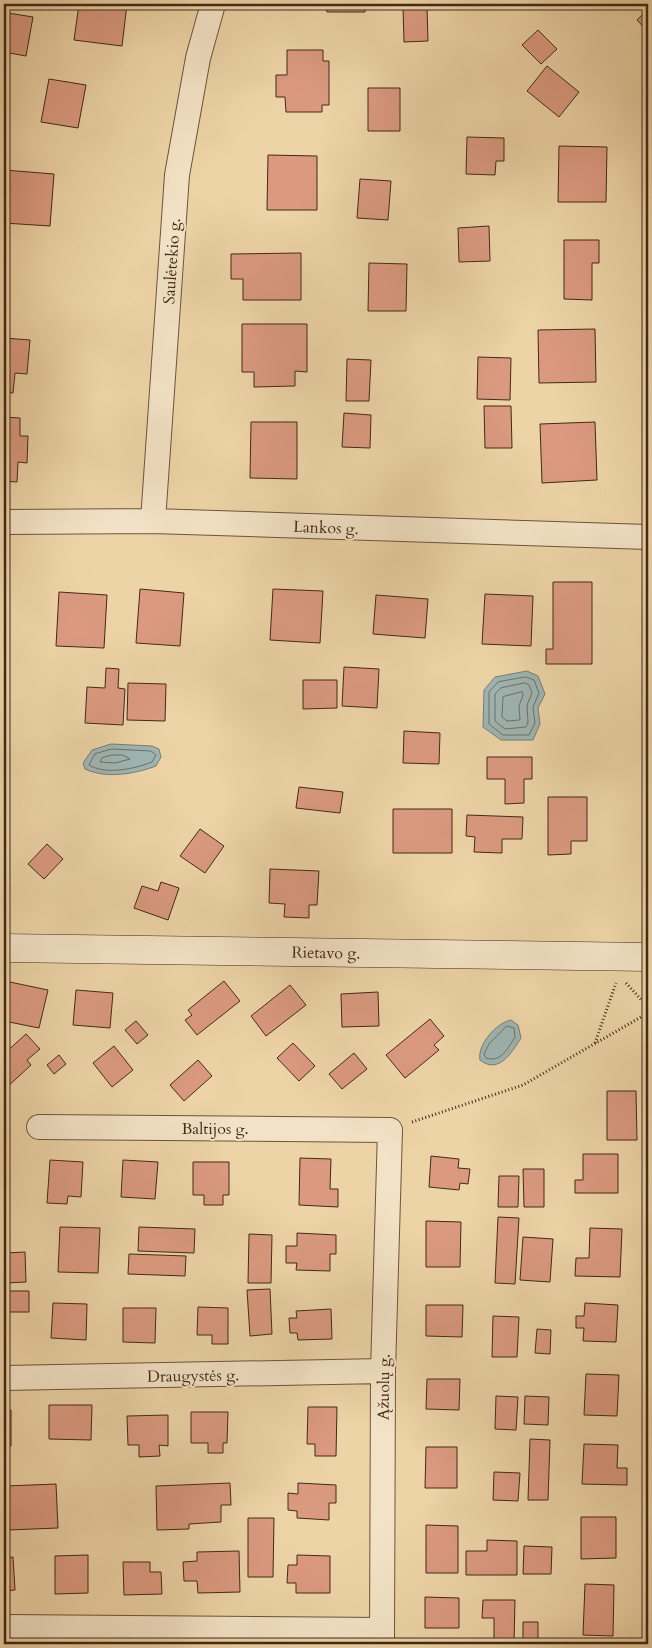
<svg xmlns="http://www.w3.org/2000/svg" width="652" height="1648" font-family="Cardo,serif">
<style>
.water{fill:#9eb5b3;stroke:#797d75}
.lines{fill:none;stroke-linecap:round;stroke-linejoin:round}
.shore{stroke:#706f66;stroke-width:1}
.building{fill:#db9a80;stroke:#422918}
.minor-casing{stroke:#6d543c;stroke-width:26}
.secondary-casing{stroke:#422918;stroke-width:29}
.path{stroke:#422918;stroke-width:3;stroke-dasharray:1 2.5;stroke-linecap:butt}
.minor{stroke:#f3e3c6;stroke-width:24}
.secondary{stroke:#f3e3c6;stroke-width:28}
.labels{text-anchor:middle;stroke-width:4;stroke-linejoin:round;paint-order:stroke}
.street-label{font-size:16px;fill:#422918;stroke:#f3e3c6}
</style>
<rect width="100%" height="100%" fill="#edd4a7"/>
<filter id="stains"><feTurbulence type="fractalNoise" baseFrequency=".004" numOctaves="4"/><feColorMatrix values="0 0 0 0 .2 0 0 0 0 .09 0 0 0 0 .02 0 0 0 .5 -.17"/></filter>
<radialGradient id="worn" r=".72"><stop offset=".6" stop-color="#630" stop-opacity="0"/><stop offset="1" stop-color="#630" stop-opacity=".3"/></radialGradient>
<!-- water -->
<path class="water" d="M527,671L538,676L545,694L538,708L540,724L533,740H501L483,727L484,690L495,677Z
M111,744L152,746L159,749L161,757L156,766C135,774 106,779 85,769L83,763L92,750Z
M511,1020L518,1025L521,1038C512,1052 499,1075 480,1060C477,1045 496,1023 511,1020Z"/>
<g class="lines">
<!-- shore -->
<path class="shore" d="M526,677L534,680L539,693L533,707L535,723L529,735H503L489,724V692L498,682Z
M525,683L529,685L532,693L527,705L528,722L526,727L505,729L495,721V694L501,688Z
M522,692L523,695L519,706L520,720L507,721L502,717L503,697Z
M112,749L151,751L156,755L152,762C135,769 105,775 89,765L95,754Z
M112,755H123L130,759L115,763L100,762L102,758Z
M507,1026L514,1028L515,1037C508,1048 501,1063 486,1058L484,1054L489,1044Z"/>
</g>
<!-- building -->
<path class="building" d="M79,4H127L122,46L74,40Z
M326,4H365V12H327Z
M403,8H427L428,41L404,42Z
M648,9V32L637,20Z
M8,13L33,17L26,56L4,52Z
M538,30L557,49L541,64L522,45Z
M287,50H323V61H329V105H322V112H286L285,97H276V75H287Z
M547,66L579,92L559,117L527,91Z
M49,79L86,85L78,128L41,122Z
M368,88H400V131H368Z
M467,137L504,138V161H496L495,175L466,174Z
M559,146L607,147L606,202H558Z
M268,155L317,156V210H267Z
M4,170L54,174L50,226L4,223Z
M360,179L391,181L388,220L357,218Z
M489,226L490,261L459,262L458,228Z
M564,240H599V263H592V300L564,299Z
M301,253V300H243V279H231V254Z
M369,263L407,264L406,311H368Z
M242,324H307V372L295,371V386L254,387V372H242Z
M595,329L596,382L539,383L538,330Z
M4,338L30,340L27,374L15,373L13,393L4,392Z
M478,357L511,358L510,400L477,399Z
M347,359L371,360L369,401H346Z
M484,406H511L512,448H485Z
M344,413L371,415L370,448L342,447Z
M4,417L20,418V436H28L27,463L18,462L17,482L4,481Z
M251,422H297V479L250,478Z
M595,422L597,480L542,483L540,424Z
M553,582H592V664H546V649H553Z
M140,589L184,593L180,646L136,643Z
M273,589L323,591L320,643L270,640Z
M59,592L107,595L104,648L56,646Z
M485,594L533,596L531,646L482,644Z
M376,595L428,599L425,638L373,634Z
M344,667L379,669L377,708L342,706Z
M106,668L119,669L118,688L125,689L123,725L85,723L87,687L105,688Z
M303,680H337V708L303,709Z
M128,683L166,684L165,721L127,720Z
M404,731L440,733L439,764L403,763Z
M487,757H532V779H524V803L505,804V779H487Z
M299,787L343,792L340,813L296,808Z
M548,797H587V841H571V854L548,855Z
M393,809H452V853H393Z
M467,815L523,817L522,839H502V853L474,852L475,837L466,836Z
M200,829L224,846L205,873L180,856Z
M47,844L63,859L44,879L28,864Z
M270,869L319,871L317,905H309V918L284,917L285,904L269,903Z
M161,882L179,888L168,920L134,908L142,886L158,891Z
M5,981L48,990L39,1028L4,1021Z
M224,981L240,1001L197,1035L185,1020L192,1015L188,1010Z
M290,985L306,1005L266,1036L251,1016Z
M76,990L113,993L110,1028L73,1025Z
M378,992L379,1026L342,1027L341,994Z
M430,1019L444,1036L434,1045L439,1050L405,1078L386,1055Z
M136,1021L148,1035L137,1044L125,1030Z
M26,1034L40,1049L27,1060L31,1065L4,1090V1054Z
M293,1043L315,1066L299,1081L277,1058Z
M114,1046L133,1070L112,1087L93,1063Z
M354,1053L367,1069L342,1089L329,1074Z
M59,1055L66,1064L54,1074L47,1065Z
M198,1060L212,1076L184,1101L170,1085Z
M607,1091H636L637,1140H607Z
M583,1154H618V1193H575V1180H583Z
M431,1156L459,1159L458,1168L470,1169L468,1184L460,1183L459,1190L429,1187Z
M300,1158L331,1159L330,1189H338V1207L299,1205Z
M50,1160L83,1162L81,1197L68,1196L67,1204L47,1203Z
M123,1160L158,1162L155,1199L121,1197Z
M193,1162H229V1195H223V1205H204V1195H193Z
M523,1169H544V1207H524Z
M499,1176H519L518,1207H498Z
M498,1217L519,1218L515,1284L495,1283Z
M426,1221L461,1222L460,1267H426Z
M60,1227L100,1228L98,1273L58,1272Z
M139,1227L195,1229L194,1253L138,1251Z
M590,1228L622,1229L620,1277L575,1276L576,1258H589Z
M297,1233L336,1235V1254H330V1271L296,1270L297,1263H286V1246H297Z
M249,1234L272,1235L271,1283H248Z
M523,1237L553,1239L550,1282L520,1280Z
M25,1252L26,1282L6,1283L5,1253Z
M129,1254L186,1256L185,1276L128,1274Z
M270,1289L272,1334L250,1336L247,1290Z
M4,1291H29V1312H4Z
M53,1303L87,1304L86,1340L51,1338Z
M585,1303L618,1305L616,1342L583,1341L584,1328H576V1316H584Z
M426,1305H463L462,1337L426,1336Z
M198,1307L228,1308V1344H212V1335H197Z
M123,1308H156L155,1343L123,1342Z
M331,1309L332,1339L298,1340L297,1333H290L289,1318H297L296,1311Z
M493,1316L519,1317L517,1357H492Z
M537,1329L551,1330L550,1354L535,1353Z
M586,1374L619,1375L617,1416L584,1415Z
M427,1379H460L459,1410L426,1409Z
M496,1396L518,1397L516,1430L495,1429Z
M525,1396L549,1397L548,1425L524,1424Z
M49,1405H92L91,1440L49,1439Z
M308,1407H337L336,1456H315V1444H307Z
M4,1410H11V1446H4Z
M191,1412H228L227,1443H223V1453H208V1443H191Z
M168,1415V1446L159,1445L160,1456L139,1457V1445H128L127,1416Z
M530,1439L550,1440L548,1500H528Z
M584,1444L618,1445L617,1468H627V1485L582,1484Z
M426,1447H457V1488H425Z
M494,1472L520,1473L518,1501L493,1500Z
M230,1483L231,1505H221V1522L189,1524V1529L157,1530L156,1486Z
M298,1483L336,1485V1503H329V1520L297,1518V1511L288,1510V1493L298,1494Z
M56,1484L58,1528L8,1530L6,1486Z
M581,1517H616V1558L581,1559Z
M248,1518H274L273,1577H248Z
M426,1525L458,1526V1573H426Z
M487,1540L517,1541V1575H466V1551H487Z
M524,1546L552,1547L551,1574H523Z
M239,1551L240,1592L198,1593L197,1581H184L183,1562L197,1561V1552Z
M88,1555V1593L55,1594V1556Z
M297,1555L330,1556V1593H296V1583H287L288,1565H297Z
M13,1557L15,1590L4,1591V1558Z
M123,1562H150V1572H161L162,1594L124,1595Z
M585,1584L614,1585L613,1636L583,1635Z
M425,1597L459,1598V1628H425Z
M483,1600H515L514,1644H494V1618H482Z
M523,1622H538V1644H523Z"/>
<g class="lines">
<!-- minor casing -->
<g class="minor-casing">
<path id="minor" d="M153,521L177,175L198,58L213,4
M4,522L153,521L648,537
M39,1127L390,1130L383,1371L382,1644
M4,1378L383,1371
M4,1627L382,1630"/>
</g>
<!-- secondary casing -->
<g class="secondary-casing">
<path id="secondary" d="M4,948L648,957"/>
</g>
<!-- path -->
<path class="path" d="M626,983L648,1007
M595,1043L616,983
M412,1122L523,1085L648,1013"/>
<!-- minor -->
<use href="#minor" class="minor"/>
<!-- secondary -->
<use href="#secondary" class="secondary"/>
</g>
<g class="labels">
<!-- street labels -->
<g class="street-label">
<text transform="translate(171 261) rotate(-86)" y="6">Saulėtekio g.</text>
<text transform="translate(326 527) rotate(2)" y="6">Lankos g.</text>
<text transform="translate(326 952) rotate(1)" y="6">Rietavo g.</text>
<text x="215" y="1134">Baltijos g.</text>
<text transform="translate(193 1375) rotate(-1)" y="6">Draugystės g.</text>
<text transform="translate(383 1387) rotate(-89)" y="6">Ąžuolų g.</text>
</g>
</g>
<!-- margin -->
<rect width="652" height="1648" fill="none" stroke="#edd4a7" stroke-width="20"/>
<rect x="5" y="5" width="642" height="1638" fill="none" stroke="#422918" stroke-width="2.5"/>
<rect x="10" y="10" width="632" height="1628" fill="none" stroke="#422918"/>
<rect width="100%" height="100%" filter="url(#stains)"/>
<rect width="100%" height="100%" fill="url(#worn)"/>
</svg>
